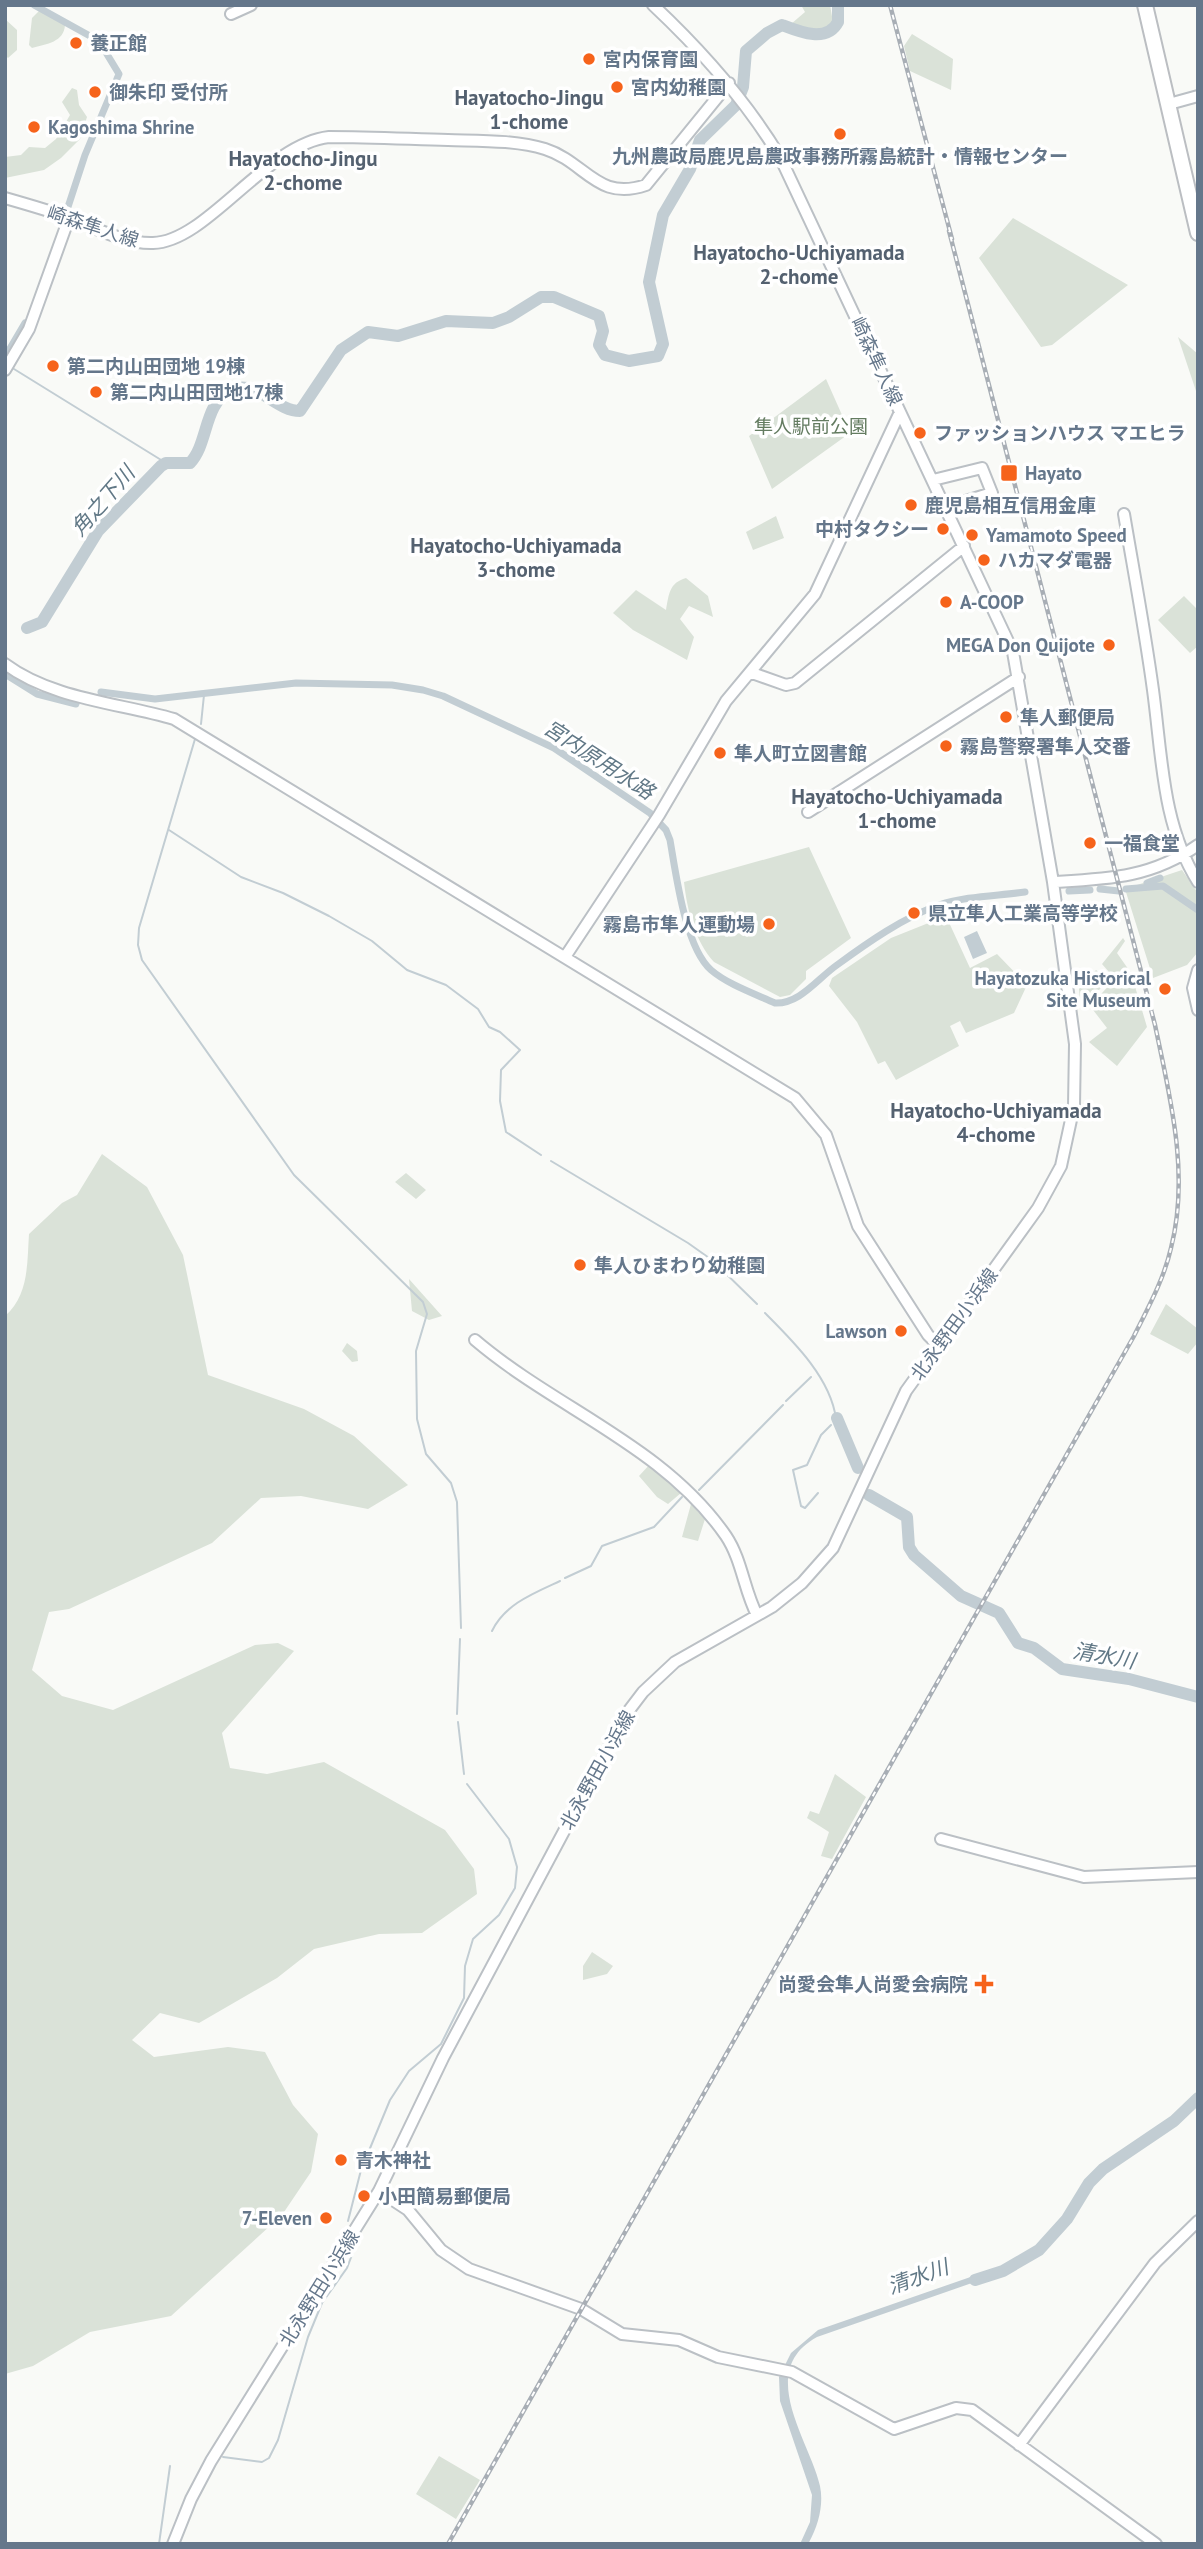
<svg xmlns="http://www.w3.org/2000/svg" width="1203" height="2549" font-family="'PT Sans','Noto Sans JP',sans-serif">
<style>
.green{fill:#dae2d8}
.water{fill:#c2cdd3}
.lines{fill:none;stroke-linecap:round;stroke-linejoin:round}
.stream{stroke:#c2cdd3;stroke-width:2}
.canal{stroke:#c2cdd3;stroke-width:7}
.river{stroke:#c2cdd3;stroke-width:12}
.secondary-casing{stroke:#bbc0c5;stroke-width:14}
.highway-casing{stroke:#bbbec2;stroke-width:18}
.secondary{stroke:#fff;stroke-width:10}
.highway{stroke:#fff;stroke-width:14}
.rail-casing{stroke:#a8aeb5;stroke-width:4.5}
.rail{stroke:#fff;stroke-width:2;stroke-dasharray:5;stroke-linecap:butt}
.poi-dot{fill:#f6631b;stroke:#fff;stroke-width:2.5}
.labels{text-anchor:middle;stroke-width:7;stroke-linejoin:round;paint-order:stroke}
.poi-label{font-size:19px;font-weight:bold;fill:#65778b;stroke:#fff;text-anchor:start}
.street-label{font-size:19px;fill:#65778b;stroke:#fff}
.park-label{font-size:19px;fill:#647c61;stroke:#fff}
.neighbourhood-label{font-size:21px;font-weight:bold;fill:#546170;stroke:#fff}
.water-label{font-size:21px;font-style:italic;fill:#617886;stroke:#fff}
</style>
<rect width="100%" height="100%" fill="#f9faf7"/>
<!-- green -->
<path class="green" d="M801,5H830L833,22C820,37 807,32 791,24L805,12Z
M40,10L65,25C64,42 47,44 32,48L29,45L32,18Z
M5,19L17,30V50L8,58L5,55Z
M912,34L953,59L951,90L910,71L904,46Z
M72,88L77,90L79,105L87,117L80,139L61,158L44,170L5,178V157L21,155L29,147L45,148L56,139L70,115L62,102Z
M1013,218L1128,285L1052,345L1041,347L979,258Z
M1178,337L1198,354V397Z
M826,379L850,433L772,489L749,436Z
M776,516L784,538L753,550L746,532Z
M686,578L708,596L713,617L689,606L680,619L694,637L687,660L633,630L613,613L636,590L666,610C669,594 669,583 686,578Z
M1184,596L1198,610V646L1190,653L1158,620Z
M809,847L851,938L806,971V979L790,995L780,997L714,962C695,941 687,910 684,882Z
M1182,870L1198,893V952L1187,965L1153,978L1125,889Z
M946,916L970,968L997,954L1027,985L1014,1013L966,1033L960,1021L950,1026L959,1046L896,1080L885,1061L878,1064L857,1022L829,986L832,978L891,938Z
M1123,938L1125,941L1117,953L1131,973L1147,1027L1117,1066L1089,1042L1107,1028L1090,1006L1115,979L1102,964Z
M1096,970L1108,980L1081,1010L1079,989Z
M102,1154L147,1187L183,1255L208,1375L304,1409L354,1436L408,1485L368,1509L301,1496L261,1498L212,1543L69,1609L49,1612L32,1670L62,1696L113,1710L255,1645L278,1643L294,1651L222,1733L230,1768L267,1774L324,1762L445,1830L474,1869L477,1894L422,1933L379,1934L314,1949L277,1978L199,2023L160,2013L132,2040L154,2057L228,2047L265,2052L293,2105L318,2134L311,2172L282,2215L171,2316L90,2332L33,2366L5,2374V1316C29,1295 27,1264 29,1234L62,1203L77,1195Z
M406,1173L426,1190L416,1199L395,1182Z
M409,1279L442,1316L429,1320L412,1311Z
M1166,1304L1198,1329V1342L1188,1354L1150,1334Z
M347,1343L357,1351L358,1361L352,1362L342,1351Z
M651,1463L681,1493L668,1504L657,1497L639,1476Z
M691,1504L705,1519L698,1541L682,1537Z
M835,1774L866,1797L832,1859L821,1856L829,1832L807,1818L810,1811L819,1814Z
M592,1952L613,1966L607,1974L583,1980V1966Z
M439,2456L480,2480L456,2519L416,2494Z"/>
<!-- water -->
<path class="water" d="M977,931L987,953L973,959L964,937Z
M982,2273L992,2276L817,2337C755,2371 810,2441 820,2486C824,2505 818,2527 808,2544H800L810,2522L812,2495L780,2401L779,2377L791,2353L818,2330Z"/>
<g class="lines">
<!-- stream -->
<path class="stream" d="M14,369L166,463
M201,724L204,695
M195,739L139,928L138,945L142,960L294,1175L423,1302L427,1314L416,1351L417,1419L426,1454L451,1483L457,1502L461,1628
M169,830L241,877L283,893L329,916L372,941L407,970L446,985L478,1009L489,1027L500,1032L520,1050L501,1070L500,1101L506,1132L541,1155
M551,1161L688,1243L712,1260L757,1304
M765,1313C793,1341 831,1378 836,1419
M786,1401L811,1377
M699,1490L783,1405
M818,1493L805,1508L801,1506L793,1470L807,1465L821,1435L831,1425
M565,1578L591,1566L602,1546L654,1527L682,1497
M492,1631C505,1604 534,1593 560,1581
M457,1714L460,1639
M458,1722L464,1774
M348,2221L361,2170L390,2100L409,2071L441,2044L464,1998L465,1966L473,1939L499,1915L515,1888L517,1867L509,1839L467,1784
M223,2457L262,2462L269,2458L278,2440L308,2337L322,2303L347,2268L355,2247
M159,2544L170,2466"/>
<!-- canal -->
<path class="canal" d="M34,5L99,41L119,74L85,155L67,210
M5,357L25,323
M5,674L37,694L76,704
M101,692L155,699L296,683L392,685L423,690L443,696L554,748L650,813L666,830L670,840C676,874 685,947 711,970C727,984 755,994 775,1003C800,1004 817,979 837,965C867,943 904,917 939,905C967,896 996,896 1025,892
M1147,883L1160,878
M1100,889L1119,891
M1126,889L1163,886L1198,910
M1069,891L1090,890"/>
<!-- river -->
<path class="river" d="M27,628L42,622L98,531L161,466L166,463H190C209,443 203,404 231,390C256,378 275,411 300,411L341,350L368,332L398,336L446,321L493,323L509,317L541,297H554L599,316L603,331L599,345L605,355L629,361L658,356L663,344L649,282L663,215L690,169L700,140L736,105L743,87L746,51L767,33L782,25C800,32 827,43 838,22V5
M837,1418L858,1468
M869,1495L907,1517L909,1547L914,1555L961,1596L999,1613L1018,1643L1034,1648L1062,1669L1129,1679L1198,1697
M975,2280L1003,2271L1039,2250L1067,2219L1089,2183L1103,2169L1174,2121L1198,2098"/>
<!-- secondary casing -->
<g class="secondary-casing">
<path id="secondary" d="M231,14L251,5
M1169,104L1198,96
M5,198C26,204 47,210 67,217C94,227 124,244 153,243C207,242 266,144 329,137C369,137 409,139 448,140C480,141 515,140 545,149C586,162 597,202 646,185L729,83
M5,370L29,329L69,218
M933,480L982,468L992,493L946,507
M1124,514C1134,573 1145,631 1153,690C1162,756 1162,825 1198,882
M5,664C52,699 119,703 174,719L795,1098L826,1135L858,1226L928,1335L938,1345
M752,673L786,685L795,683L964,546
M808,812L1019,677
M1053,882C1108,879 1151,878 1198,845
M565,957L659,815L726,701L815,594L900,412
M1198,970L1193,988L1198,1010
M475,1340C556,1409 664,1446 726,1536C742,1560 744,1590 757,1615
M941,1839L1084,1877L1198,1872
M379,2191L408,2210L441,2250L469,2269L581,2309L622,2334L679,2340L718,2357L792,2372L894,2429L956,2408L972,2410L1156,2544
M1019,2445L1155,2263L1198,2221
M173,2544L191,2499L211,2461L379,2191L443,2058L627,1713L643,1692L675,1662L772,1607L802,1583L833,1548L906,1391L1038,1208L1061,1166L1074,1106L1075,1044L1053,882L1013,652L780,157C745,99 702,51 653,5"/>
</g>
<!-- highway casing -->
<g class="highway-casing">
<path id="highway" d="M1145,5L1198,233"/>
</g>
<!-- secondary -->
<use href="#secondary" class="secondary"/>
<!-- highway -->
<use href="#highway" class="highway"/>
<!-- rail casing -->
<g class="rail-casing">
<path id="rail" d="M890,5L952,239
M448,2544L1134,1336C1148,1308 1164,1279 1171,1248C1190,1174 1170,1097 1155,1025L949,231"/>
</g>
<!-- rail -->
<use href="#rail" class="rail"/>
</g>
<!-- markers -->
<g class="poi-dot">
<circle cx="76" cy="43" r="7"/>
<circle cx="589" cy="59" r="7"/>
<circle cx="617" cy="87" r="7"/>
<circle cx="95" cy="92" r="7"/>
<circle cx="34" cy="127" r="7"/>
<circle cx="840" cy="134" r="7"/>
<circle cx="53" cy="366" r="7"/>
<circle cx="96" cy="392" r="7"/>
<circle cx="920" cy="433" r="7"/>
<rect x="1000" y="464" width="18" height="18" rx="3.5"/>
<circle cx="911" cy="505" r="7"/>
<circle cx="943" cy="529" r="7"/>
<circle cx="972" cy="535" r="7"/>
<circle cx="984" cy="560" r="7"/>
<circle cx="946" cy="602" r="7"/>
<circle cx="1109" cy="645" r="7"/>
<circle cx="1006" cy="717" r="7"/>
<circle cx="946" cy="746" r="7"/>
<circle cx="720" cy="753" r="7"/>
<circle cx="1090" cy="843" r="7"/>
<circle cx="914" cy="913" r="7"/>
<circle cx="769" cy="924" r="7"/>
<circle cx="1165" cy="989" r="7"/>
<circle cx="580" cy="1265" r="7"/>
<circle cx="901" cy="1331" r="7"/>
<path d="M980.5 1973.5h7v7h7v7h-7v7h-7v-7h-7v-7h7z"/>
<circle cx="341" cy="2160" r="7"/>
<circle cx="364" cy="2196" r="7"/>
<circle cx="326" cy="2218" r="7"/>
</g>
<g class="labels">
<!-- poi labels -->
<g class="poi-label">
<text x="90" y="50">養正館</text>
<text x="603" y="66">宮内保育園</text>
<text x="631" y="94">宮内幼稚園</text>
<text x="109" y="99">御朱印 受付所</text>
<text x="48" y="134">Kagoshima Shrine</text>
<text x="840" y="163" text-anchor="middle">九州農政局鹿児島農政事務所霧島統計・情報センター</text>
<text x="67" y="373">第二内山田団地 19棟</text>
<text x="110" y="399">第二内山田団地17棟</text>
<text x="934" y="440">ファッションハウス マエヒラ</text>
<text x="1025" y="480">Hayato</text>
<text x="925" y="512">鹿児島相互信用金庫</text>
<text x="929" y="536" text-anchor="end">中村タクシー</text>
<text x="986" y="542">Yamamoto Speed</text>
<text x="998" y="567">ハカマダ電器</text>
<text x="960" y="609">A-COOP</text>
<text x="1095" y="652" text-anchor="end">MEGA Don Quijote</text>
<text x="1020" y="724">隼人郵便局</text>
<text x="960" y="753">霧島警察署隼人交番</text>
<text x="734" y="760">隼人町立図書館</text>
<text x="1104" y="850">一福食堂</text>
<text x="928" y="920">県立隼人工業高等学校</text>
<text x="755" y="931" text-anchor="end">霧島市隼人運動場</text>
<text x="1151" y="985" text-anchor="end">Hayatozuka Historical<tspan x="1151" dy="22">Site Museum</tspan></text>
<text x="594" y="1272">隼人ひまわり幼稚園</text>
<text x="887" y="1338" text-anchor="end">Lawson</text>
<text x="968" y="1991" text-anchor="end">尚愛会隼人尚愛会病院</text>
<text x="355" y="2167">青木神社</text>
<text x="378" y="2203">小田簡易郵便局</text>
<text x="312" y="2225" text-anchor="end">7-Eleven</text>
</g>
<!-- street labels -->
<g class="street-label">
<text transform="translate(93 226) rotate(18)" y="7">崎森隼人線</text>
<text transform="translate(877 361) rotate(65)" y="7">崎森隼人線</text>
<text transform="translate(954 1324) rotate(-54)" y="7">北永野田小浜線</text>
<text transform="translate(597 1770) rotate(-61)" y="7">北永野田小浜線</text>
<text transform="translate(319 2288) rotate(-58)" y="7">北永野田小浜線</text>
</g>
<!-- park labels -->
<g class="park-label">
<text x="811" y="433">隼人駅前公園</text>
</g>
<!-- neighbourhood labels -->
<g class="neighbourhood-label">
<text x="529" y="105">Hayatocho-Jingu<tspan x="529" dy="24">1-chome</tspan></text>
<text x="303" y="166">Hayatocho-Jingu<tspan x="303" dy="24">2-chome</tspan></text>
<text x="799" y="260">Hayatocho-Uchiyamada<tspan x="799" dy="24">2-chome</tspan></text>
<text x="516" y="553">Hayatocho-Uchiyamada<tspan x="516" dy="24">3-chome</tspan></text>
<text x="897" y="804">Hayatocho-Uchiyamada<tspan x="897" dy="24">1-chome</tspan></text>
<text x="996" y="1118">Hayatocho-Uchiyamada<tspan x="996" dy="24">4-chome</tspan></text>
</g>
<!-- water labels -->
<g class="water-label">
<text transform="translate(103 501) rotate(-49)" y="7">角之下川</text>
<text transform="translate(599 760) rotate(33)" y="7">宮内原用水路</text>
<text transform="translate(1104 1656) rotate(10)" y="7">清水川</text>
<text transform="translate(918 2277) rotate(-20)" y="7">清水川</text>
</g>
</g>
<!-- border -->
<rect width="1203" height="2549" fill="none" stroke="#65778b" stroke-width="14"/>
</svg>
